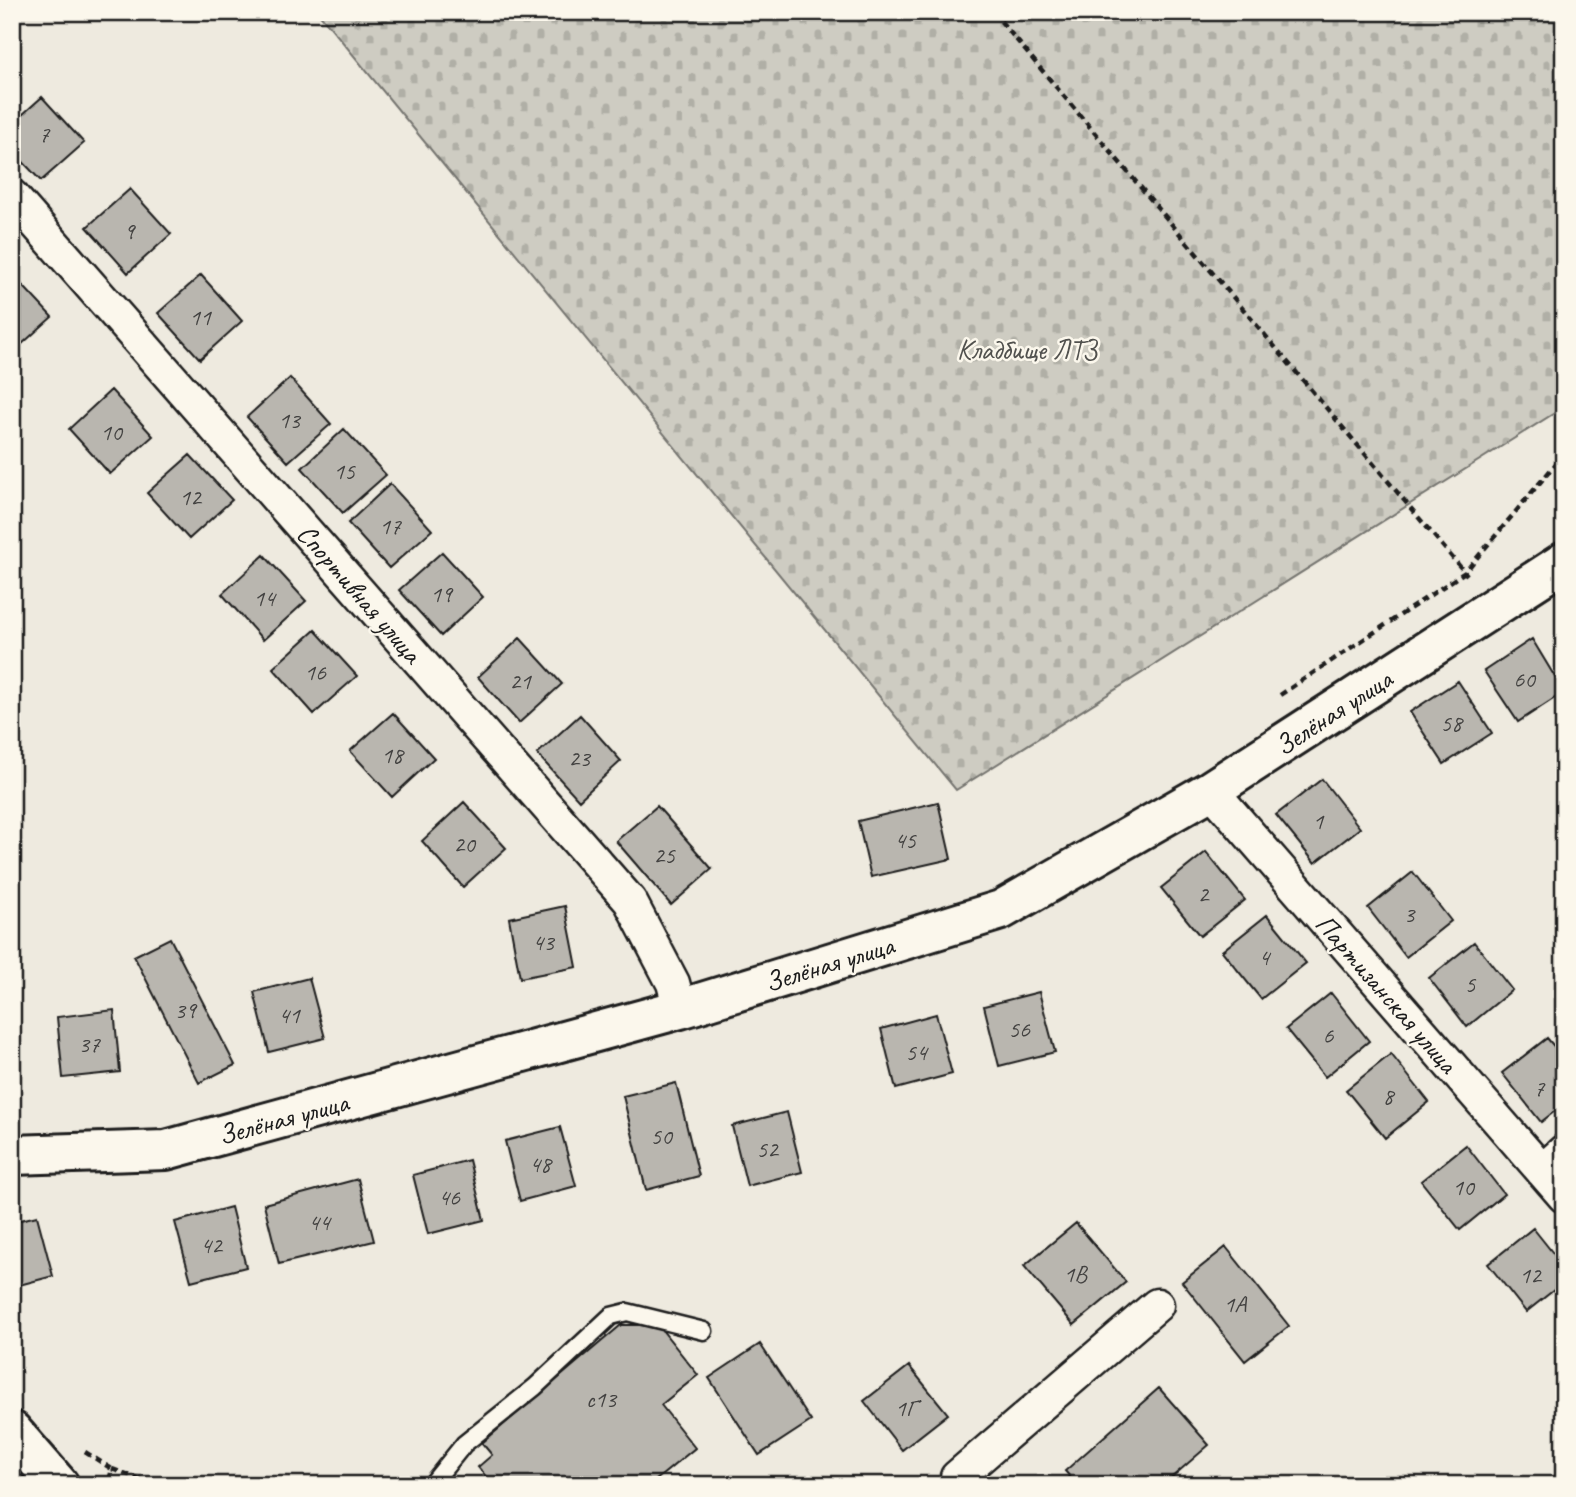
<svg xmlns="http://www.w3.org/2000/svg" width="1576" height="1497" font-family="Caveat,sans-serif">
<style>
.cemetery{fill:url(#cemetery-stones);stroke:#75746f;stroke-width:2}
.building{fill:#b9b6af;stroke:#1c1c1c;stroke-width:2}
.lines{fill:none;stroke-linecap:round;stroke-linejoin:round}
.service-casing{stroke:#1c1c1c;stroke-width:21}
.minor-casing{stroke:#1c1c1c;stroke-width:37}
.tertiary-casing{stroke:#1c1c1c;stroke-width:44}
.path{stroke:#1c1c1c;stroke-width:4.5;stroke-dasharray:7 5;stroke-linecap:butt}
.service{stroke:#fbf7ec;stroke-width:16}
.minor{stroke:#fbf7ec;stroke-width:32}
.tertiary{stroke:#fbf7ec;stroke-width:38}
.labels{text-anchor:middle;stroke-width:5;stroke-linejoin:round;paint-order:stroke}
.number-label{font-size:24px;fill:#434241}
.park-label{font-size:28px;fill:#51514e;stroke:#fbf7ec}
.street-label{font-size:28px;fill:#1c1c1c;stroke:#fbf7ec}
</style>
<defs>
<pattern id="cemetery-stones" width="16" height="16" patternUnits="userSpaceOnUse" patternTransform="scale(1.75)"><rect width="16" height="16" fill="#ceccc2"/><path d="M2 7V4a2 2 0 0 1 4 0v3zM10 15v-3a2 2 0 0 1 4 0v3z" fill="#b0afa6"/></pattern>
</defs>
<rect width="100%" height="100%" fill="#eeeadf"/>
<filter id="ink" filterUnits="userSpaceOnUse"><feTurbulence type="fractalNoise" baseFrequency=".0143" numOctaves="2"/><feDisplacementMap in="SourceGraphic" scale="14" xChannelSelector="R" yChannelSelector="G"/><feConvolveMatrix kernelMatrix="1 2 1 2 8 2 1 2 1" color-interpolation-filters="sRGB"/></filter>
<g filter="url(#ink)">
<!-- cemetery -->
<path class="cemetery" d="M318,12H1564V407L956,790Z"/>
<!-- building -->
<path class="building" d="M42,97L84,143L41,181L12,150V124Z
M130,189L171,234L128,273L87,227Z
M12,274L52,317L12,353Z
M201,275L242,321L200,359L158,313Z
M290,378L331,424L288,462L247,417Z
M111,390L153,436L110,474L69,429Z
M344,429L386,475L343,513L302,468Z
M190,455L232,500L189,539L147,493Z
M390,484L432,530L389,568L348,523Z
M442,552L483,597L441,636L399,590Z
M264,555L306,601L263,640L222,594Z
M315,630L357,676L314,714L273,668Z
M520,638L562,684L519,723L478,677Z
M1532,639L1564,692L1518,722L1484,671Z
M1458,681L1492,733L1444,764L1410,712Z
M393,713L434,758L392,797L350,751Z
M580,715L621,761L579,800L537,754Z
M1322,779L1360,828L1315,863L1276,815Z
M464,802L506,848L463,887L422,841Z
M938,802L951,859L871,877L858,821Z
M657,806L712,869L671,905L616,841Z
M1206,852L1245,900L1200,936L1161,888Z
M1413,872L1451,921L1406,957L1368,908Z
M565,906L577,967L520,978L509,918Z
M1267,915L1306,963L1261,999L1222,951Z
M170,938L235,1065L199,1083L134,956Z
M1474,942L1512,990L1467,1027L1429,978Z
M309,978L325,1038L269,1052L254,992Z
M1039,992L1055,1052L999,1066L984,1006Z
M1331,993L1369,1041L1325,1077L1286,1029Z
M114,1010L120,1072L63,1078L57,1017Z
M936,1014L952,1074L896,1089L881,1029Z
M1547,1038L1564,1058V1104L1541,1122L1502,1073Z
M1391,1054L1429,1102L1385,1138L1346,1090Z
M676,1083L699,1176L646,1190L623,1096Z
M787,1112L802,1172L747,1186L732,1126Z
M560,1127L576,1186L520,1201L505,1141Z
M1466,1145L1504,1194L1460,1230L1421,1181Z
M469,1160L484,1220L428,1234L413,1175Z
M358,1179L374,1241L279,1264L264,1204Z
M231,1207L246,1267L191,1281L175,1222Z
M37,1216L53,1276L12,1287V1222Z
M1076,1223L1126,1282L1074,1325L1024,1266Z
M1533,1228L1564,1267V1282L1526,1312L1488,1264Z
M1226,1247L1289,1326L1245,1361L1182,1282Z
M621,1325H658L698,1375L661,1405L695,1448L650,1485H493L478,1467L492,1455L482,1443Z
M760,1344L811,1421L759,1455L709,1378Z
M909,1366L948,1414L902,1450L864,1401Z
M1159,1388L1209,1445L1163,1485H1077L1065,1471Z"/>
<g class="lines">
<!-- service casing -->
<g class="service-casing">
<path id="service" d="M431,1485L464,1444L535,1387L611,1316L627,1312L704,1331"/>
</g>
<!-- minor casing -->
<g class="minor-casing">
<path id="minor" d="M12,196L630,901L673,983L680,1009
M1211,790L1564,1196
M1542,1171L1564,1151
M957,1485V1477L1157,1305"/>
</g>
<!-- tertiary casing -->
<g class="tertiary-casing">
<path id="tertiary" d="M12,1155L166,1150L680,1009L1001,910L1211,790L1564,562
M12,1431L59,1485"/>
</g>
<!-- path -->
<path class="path" d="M993,12L1467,575
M1280,695L1465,572L1564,454
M85,1452L112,1469L108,1485
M112,1469L158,1485"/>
<!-- service -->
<use href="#service" class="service"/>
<!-- minor -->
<use href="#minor" class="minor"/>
<!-- tertiary -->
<use href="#tertiary" class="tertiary"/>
</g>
</g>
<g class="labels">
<!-- number labels -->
<g class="number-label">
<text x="44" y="142">7</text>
<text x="129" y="239">9</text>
<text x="200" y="325">11</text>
<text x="289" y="428">13</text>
<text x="111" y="440">10</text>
<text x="344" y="479">15</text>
<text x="190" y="505">12</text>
<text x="390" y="534">17</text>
<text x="441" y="602">19</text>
<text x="264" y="606">14</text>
<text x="315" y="680">16</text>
<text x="1524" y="687">60</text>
<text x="520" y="689">21</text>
<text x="1451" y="731">58</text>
<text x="392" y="763">18</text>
<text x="579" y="766">23</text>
<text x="1318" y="829">1</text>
<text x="905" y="848">45</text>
<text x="464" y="852">20</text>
<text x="664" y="863">25</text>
<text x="1203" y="902">2</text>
<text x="1409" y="922">3</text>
<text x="543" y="950">43</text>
<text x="1264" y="965">4</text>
<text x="1470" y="992">5</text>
<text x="185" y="1018">39</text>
<text x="289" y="1023">41</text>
<text x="1019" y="1037">56</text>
<text x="1328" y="1043">6</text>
<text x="89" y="1052">37</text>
<text x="916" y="1060">54</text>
<text x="1539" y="1096">7</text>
<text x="1388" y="1104">8</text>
<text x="661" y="1144">50</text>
<text x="767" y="1157">52</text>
<text x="540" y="1172">48</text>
<text x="1463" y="1195">10</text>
<text x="449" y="1205">46</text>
<text x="319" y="1230">44</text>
<text x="211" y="1253">42</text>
<text x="1075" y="1282">1В</text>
<text x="1530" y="1283">12</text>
<text x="1235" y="1312">1А</text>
<text x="601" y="1407">с13</text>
<text x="906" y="1416">1Г</text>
</g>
<!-- park labels -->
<g class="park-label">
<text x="1027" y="359">Кладбище ЛТЗ</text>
</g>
<!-- street labels -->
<g class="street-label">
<text transform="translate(360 593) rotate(49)" y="10">Спортивная улица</text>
<text transform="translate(1333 712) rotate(-33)" y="10">Зелёная улица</text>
<text transform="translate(829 963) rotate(-17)" y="10">Зелёная улица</text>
<text transform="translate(1387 993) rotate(49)" y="10">Партизанская улица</text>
<text transform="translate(283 1118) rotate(-15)" y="10">Зелёная улица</text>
</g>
</g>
<!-- margin -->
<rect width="1576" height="1497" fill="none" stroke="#fbf7ec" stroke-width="42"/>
<rect x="21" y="21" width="1534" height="1455" fill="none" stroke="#1c1c1c" stroke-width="2.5" filter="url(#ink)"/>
</svg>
